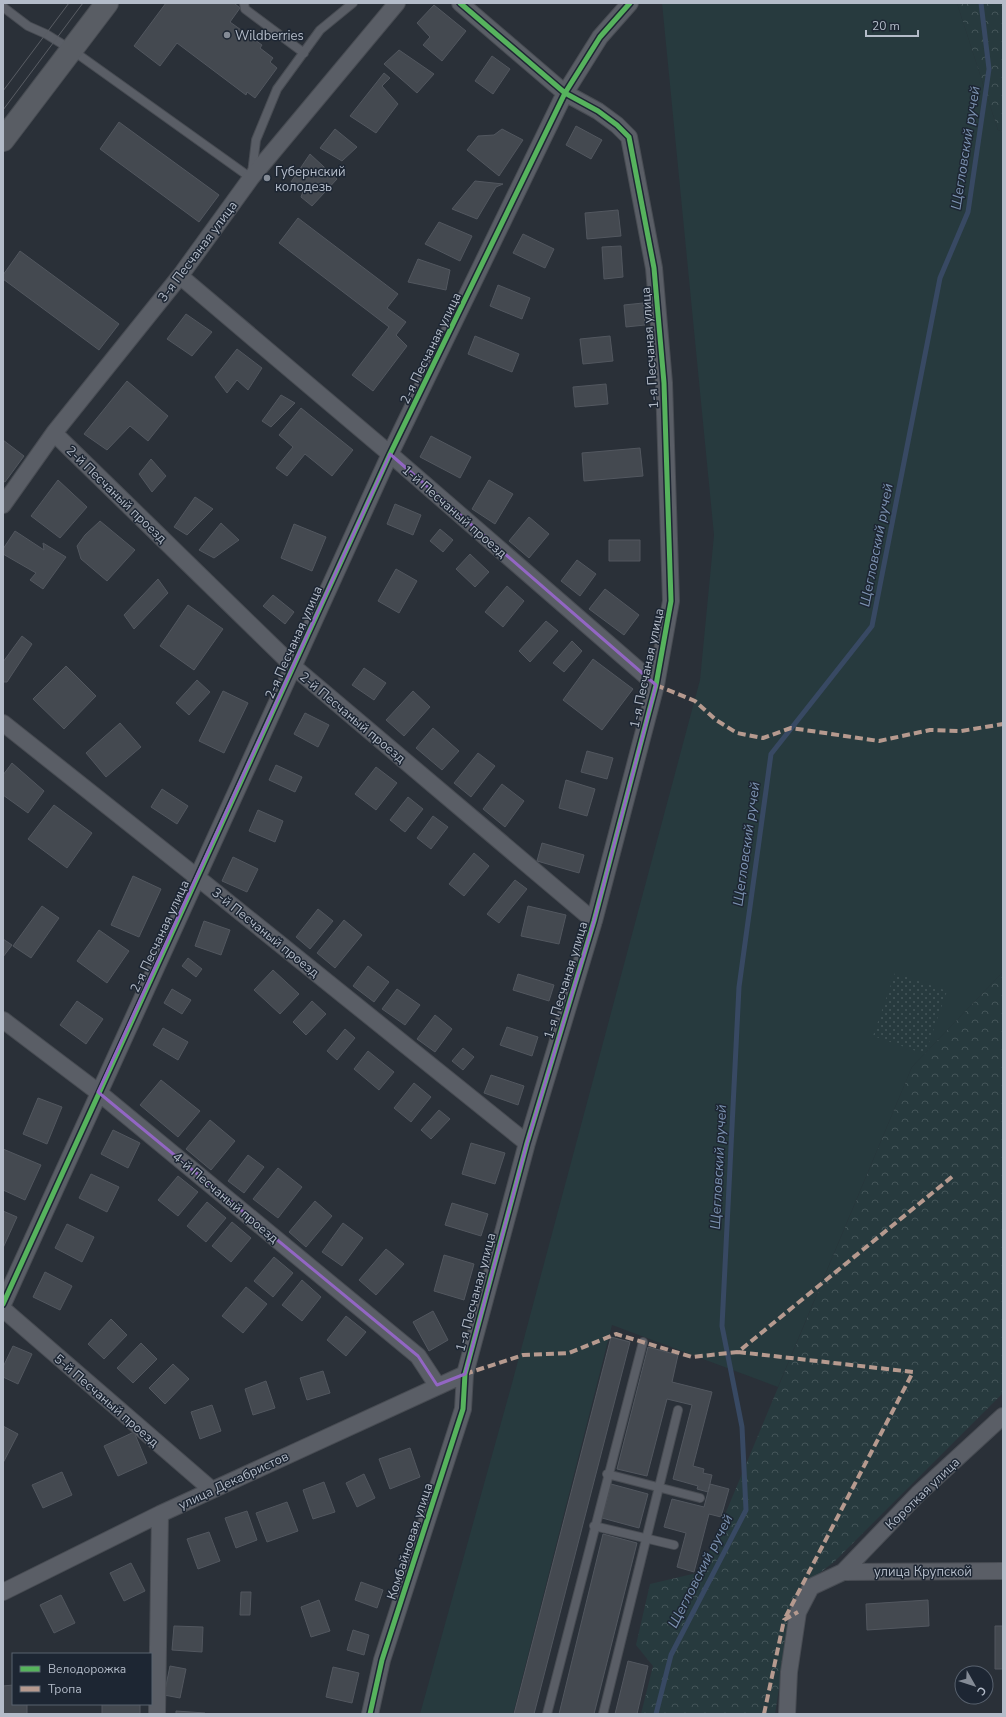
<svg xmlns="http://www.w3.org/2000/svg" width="1006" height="1717" font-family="'Nunito Sans',sans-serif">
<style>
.grass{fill:#273a3e}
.forest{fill:url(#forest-crowns)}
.park{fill:url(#park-dots)}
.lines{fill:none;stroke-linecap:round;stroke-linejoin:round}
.stream{stroke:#384963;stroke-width:5}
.building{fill:#444950;stroke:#52575f}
.service-casing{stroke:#484c53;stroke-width:10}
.minor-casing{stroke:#484c53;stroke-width:18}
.secondary-casing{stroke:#484c53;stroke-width:24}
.service{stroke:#5a5e66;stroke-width:8}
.minor{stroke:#5a5e66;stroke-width:16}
.secondary{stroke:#595d64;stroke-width:22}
.tram{stroke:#595d64;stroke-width:1}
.quiet{stroke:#b69a8f;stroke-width:4;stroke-dasharray:8 4;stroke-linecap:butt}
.cycleway-casing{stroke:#1d2633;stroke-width:8}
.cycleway{stroke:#56b35d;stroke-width:5}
.marked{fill:none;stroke:#9266c3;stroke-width:3;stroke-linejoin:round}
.poi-dot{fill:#848b96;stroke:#1d2633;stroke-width:1.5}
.labels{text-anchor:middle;stroke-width:3;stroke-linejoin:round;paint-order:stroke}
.poi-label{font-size:13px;fill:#b4bcc9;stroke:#1d2633;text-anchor:start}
.street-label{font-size:13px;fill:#b4bcc9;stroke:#1d2633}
.water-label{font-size:14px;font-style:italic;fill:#7c92b1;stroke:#1d2633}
</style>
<defs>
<pattern id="forest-crowns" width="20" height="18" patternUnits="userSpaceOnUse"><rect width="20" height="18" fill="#273a3e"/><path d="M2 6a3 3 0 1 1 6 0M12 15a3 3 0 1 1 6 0" fill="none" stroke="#445559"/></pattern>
<pattern id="park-dots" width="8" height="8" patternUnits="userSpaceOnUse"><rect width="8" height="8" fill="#273a3e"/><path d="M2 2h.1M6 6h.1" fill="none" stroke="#445559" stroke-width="1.8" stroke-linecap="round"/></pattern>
</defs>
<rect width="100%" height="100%" fill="#2a3038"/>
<!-- grass -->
<path class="grass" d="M662,3H957L998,130L1003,132V972L912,1067L778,1387L612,1325L513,1714H420L511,1387L700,680L714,535Z"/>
<!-- forest -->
<path class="forest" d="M957,3H1003V132L998,130Z
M1003,972V1393L834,1562L813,1578L788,1631L775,1714H641L653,1666L636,1645L650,1584L701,1572L912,1067Z"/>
<!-- park -->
<path class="park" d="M895,973L947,991L925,1054L873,1036Z"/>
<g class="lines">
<!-- stream -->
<path class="stream" d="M656,1714L671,1655L746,1510L742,1427L722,1326L739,987L771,754L872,626L940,278L968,212L989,69L981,3"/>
</g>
<!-- building -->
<path class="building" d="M166,3H234L240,8L230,22L262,45L260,48L273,58L270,62L277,68L255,98L247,92L246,95L177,43L160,66L134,46Z
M434,5L466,31L442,61L423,45L430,37L417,23Z
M399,50L434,74L417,93L384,64Z
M492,56L510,69L493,94L475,81Z
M384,73L390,78L382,86L398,104L376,133L350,116Z
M119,122L219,195L199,222L100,149Z
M576,126L602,140L591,159L566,145Z
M335,129L357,147L342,161L320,148Z
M502,129L523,140L499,176L467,150L478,136L494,135Z
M310,154L337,179L312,206L301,197L305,186L291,182Z
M475,181L503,184L496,187L477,219L452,209Z
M618,210L621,236L587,239L585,213Z
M298,218L398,294L387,308L406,322L396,335L407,346L373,391L352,375L389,327L279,243Z
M439,222L472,236L460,261L425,244Z
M523,234L554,249L545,268L513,253Z
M621,246L623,277L604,279L602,247Z
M20,251L119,324L99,350L3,279V275Z
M418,259L450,270L446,290L408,282Z
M498,285L530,298L522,319L490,306Z
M643,303L645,325L626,327L624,305Z
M186,314L212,332L192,356L167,339Z
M475,336L519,354L512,372L468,354Z
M610,336L613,361L583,364L580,339Z
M237,349L262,368L248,390L237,380L227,393L215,377Z
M127,381L168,416L148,441L130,426L107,450L84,434Z
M606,384L608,404L575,407L573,387Z
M281,395L295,403L271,427L262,421Z
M301,408L353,450L332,476L305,454L287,476L276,468L293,447L279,435Z
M431,436L471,457L460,478L420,457Z
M3,440L24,456L5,482L3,481Z
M640,448L643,476L584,481L582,453Z
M151,459L166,476L152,492L139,474Z
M58,480L87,507L60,538L31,516Z
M489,480L513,494L495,524L472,509Z
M195,497L213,509L187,535L174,527Z
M395,504L421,515L413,535L387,524Z
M529,517L549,534L529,558L509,541Z
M100,521L135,550L107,581L81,559L77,546L85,535Z
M221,523L239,540L214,558L199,550Z
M294,524L326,537L312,571L281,558Z
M440,529L453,540L443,552L430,541Z
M15,531L44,550L43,543L66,557L43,589L30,580L36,573L3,554V549Z
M609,540H640V561H609Z
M470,554L489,572L475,587L456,569Z
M577,560L596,574L580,596L561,581Z
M396,569L417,581L399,613L378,601Z
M158,579L168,593L134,629L124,615Z
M507,586L524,601L503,627L485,612Z
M605,589L639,615L624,635L589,609Z
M273,595L294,612L285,624L263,606Z
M188,605L223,629L194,670L160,646Z
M546,621L558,631L530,662L519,651Z
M22,636L32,644L7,682H3V662Z
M572,641L582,651L564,672L553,663Z
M593,659L633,689L602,730L563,700Z
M66,666L96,696L64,729L33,699Z
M364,668L386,683L374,700L352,685Z
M197,680L210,692L189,715L176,703Z
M223,691L248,703L224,753L199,741Z
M413,691L430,707L404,736L386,720Z
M305,713L329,725L318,747L294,734Z
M120,723L141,747L106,777L86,753Z
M433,728L459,751L442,770L416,748Z
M587,751L613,758L607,779L581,772Z
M478,753L495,766L471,797L454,783Z
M12,763L44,791L28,813L3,795V775Z
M276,765L302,777L295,792L269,780Z
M376,767L397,783L376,810L355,794Z
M566,780L595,789L587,816L559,808Z
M502,784L524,801L505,827L483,809Z
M162,789L188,806L177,824L151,807Z
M408,797L423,809L405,832L390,820Z
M54,805L92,833L67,868L28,839Z
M258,810L283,821L275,842L249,831Z
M433,816L448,827L431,849L417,838Z
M542,843L584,855L579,873L537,861Z
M474,853L489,866L464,896L449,884Z
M233,857L258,869L247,892L222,881Z
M133,876L161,889L139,937L111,925Z
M515,880L527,889L499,923L487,914Z
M42,906L59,918L31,958L13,946Z
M528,906L566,915L559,944L521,936Z
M318,909L333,921L310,949L296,937Z
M344,920L362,935L335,968L317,953Z
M204,921L230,930L221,955L195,946Z
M99,930L129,951L107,983L77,961Z
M3,939L12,945L3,957Z
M188,958L202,969L196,977L182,966Z
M368,966L389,982L374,1002L353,986Z
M273,970L299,994L280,1014L254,990Z
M518,974L554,985L549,1001L513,990Z
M172,989L191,1000L182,1014L164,1003Z
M397,989L420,1005L405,1025L382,1009Z
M77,1001L103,1019L86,1044L60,1025Z
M312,1001L326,1014L306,1035L293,1022Z
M435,1015L452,1029L435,1052L417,1039Z
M507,1027L538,1037L532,1056L500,1045Z
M163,1028L188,1042L178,1060L153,1045Z
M345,1029L355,1038L337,1060L327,1051Z
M463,1048L474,1057L463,1070L452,1061Z
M368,1051L394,1072L379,1090L354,1069Z
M491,1075L524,1086L518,1105L484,1093Z
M161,1080L200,1111L178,1137L140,1105Z
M414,1083L431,1097L411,1122L394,1108Z
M38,1098L62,1107L47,1144L23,1134Z
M439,1110L450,1119L431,1139L421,1130Z
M210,1120L235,1141L211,1170L186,1149Z
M113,1130L140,1143L128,1168L101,1154Z
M471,1143L505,1153L495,1184L462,1174Z
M3,1149L41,1165L25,1200L3,1190Z
M248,1155L264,1167L244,1193L228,1181Z
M278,1168L302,1187L278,1218L253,1199Z
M91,1174L119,1187L107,1212L79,1198Z
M178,1176L198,1192L178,1216L158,1200Z
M315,1201L332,1216L306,1247L289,1232Z
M207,1202L226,1218L206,1242L187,1226Z
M452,1203L488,1214L481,1236L445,1225Z
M3,1211L17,1217L3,1248Z
M232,1222L251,1238L231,1262L212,1246Z
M343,1223L363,1238L342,1266L322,1252Z
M67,1224L94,1237L82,1262L55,1248Z
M386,1249L404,1264L376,1295L359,1280Z
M444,1255L474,1264L464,1300L434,1291Z
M274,1257L293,1273L273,1297L254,1281Z
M45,1272L72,1286L60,1310L33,1297Z
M302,1280L321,1297L302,1321L282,1305Z
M246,1287L267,1304L243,1333L222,1316Z
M433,1311L448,1340L429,1351L413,1322Z
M346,1316L366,1332L346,1356L327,1340Z
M111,1319L127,1335L104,1359L88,1344Z
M611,1337L630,1342L534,1714H514Z
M141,1343L157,1359L133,1383L117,1368Z
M13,1346L32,1354L18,1384L3,1377V1367Z
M648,1347L678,1355L672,1382L712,1392L693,1466L704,1469L703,1473L712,1475L708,1492L697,1489L698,1486L673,1479L692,1405L667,1399L647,1476L617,1469Z
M173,1364L189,1379L165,1404L149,1388Z
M323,1371L330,1393L307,1400L300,1378Z
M266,1381L275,1408L253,1415L245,1389Z
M212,1405L221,1431L200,1439L191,1412Z
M3,1426L18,1434L3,1463Z
M134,1432L147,1463L118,1476L104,1446Z
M410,1448L420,1477L390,1489L379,1459Z
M62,1472L72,1495L43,1508L32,1485Z
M364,1474L375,1498L357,1507L346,1483Z
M324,1482L335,1512L313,1519L303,1490Z
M611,1484L648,1494L639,1528L602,1518Z
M710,1484L729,1489L721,1517L709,1514L694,1572L677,1567L686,1533L664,1527L672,1499L704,1507Z
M287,1502L298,1531L267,1542L256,1513Z
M247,1511L257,1540L236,1548L225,1518Z
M209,1532L220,1561L198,1569L187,1539Z
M603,1534L637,1543L594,1714H559Z
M131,1563L145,1591L124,1601L110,1573Z
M361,1582L383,1590L377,1608L355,1600Z
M241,1592H251L250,1615H240Z
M61,1595L75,1623L54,1633L40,1605Z
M319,1600L330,1631L311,1637L301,1607Z
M928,1600L929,1626L867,1630L866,1604Z
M174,1626L203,1627L202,1652L172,1650Z
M995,1626H1003V1669H995Z
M353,1630L369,1635L364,1655L347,1650Z
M628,1661L648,1666L637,1714H615Z
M170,1666L186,1669L180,1698L164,1695Z
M333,1667L359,1673L352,1703L326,1697Z
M13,1685V1704H27V1714H3V1686Z
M102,1704H140V1714H102Z
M176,1711L205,1713L204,1714H176Z"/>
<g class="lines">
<!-- service casing -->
<g class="service-casing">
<path id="service" d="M244,3L245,9L304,53
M3,7L28,26L46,34L72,50L251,178
M252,173L256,140L277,89L320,30L353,3
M607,1474L700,1498
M594,1526L674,1545
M547,1714L643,1342
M603,1714L678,1410"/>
</g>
<!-- minor casing -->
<g class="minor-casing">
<path id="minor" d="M180,276L390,454L656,685
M54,433L294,667L594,921
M3,505L54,433L180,276L251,178L397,3
M3,723L198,878L527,1143
M3,1020L98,1092L418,1356L437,1385
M3,1304L390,454L565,93L600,37L630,3
M3,1309L212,1490
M843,1572L1003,1571
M3,1592L160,1514L465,1374
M157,1714L160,1514
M370,1714L382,1660L463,1409L465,1374L527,1143L594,921L656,685L671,601L664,383L654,268L629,137L617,125L598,111L565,93L460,3
M787,1714L789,1672L798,1612L811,1587L843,1572L918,1494L1003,1416"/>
</g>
<!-- secondary casing -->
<g class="secondary-casing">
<path id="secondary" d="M3,140L107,3"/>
</g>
<!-- service -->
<use href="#service" class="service"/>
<!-- minor -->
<use href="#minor" class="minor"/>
<!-- secondary -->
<use href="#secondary" class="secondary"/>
<!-- tram -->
<path class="tram" d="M3,91L69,3
M3,110L83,3"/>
<!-- quiet -->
<path class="quiet" d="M656,685L695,701L716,720L737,733L763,738L791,728L879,741L930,730L961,731L1003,724
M738,1352L913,1372L784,1620
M465,1374L523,1355L569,1353L616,1334L692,1357L738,1352L953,1176
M764,1714L784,1620L798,1612"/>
<!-- cycleway casing -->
<g class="cycleway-casing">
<path id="cycleway" d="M3,1304L390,454L565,93L600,37L630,3
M370,1714L382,1660L463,1409L465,1374L527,1143L594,921L656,685L671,601L664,383L654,268L629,137L617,125L598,111L565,93L460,3"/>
</g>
<!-- cycleway -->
<use href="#cycleway" class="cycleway"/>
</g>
<!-- marked area -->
<path class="marked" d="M390,454L656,685L594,921L527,1143L465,1374L437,1385L418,1356L98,1092Z"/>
<!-- markers -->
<g class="poi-dot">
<circle cx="227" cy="35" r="4"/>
<circle cx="267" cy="178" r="4"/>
</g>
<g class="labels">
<!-- poi labels -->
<g class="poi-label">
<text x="235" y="40">Wildberries</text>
<text x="275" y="176">Губернский<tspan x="275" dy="15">колодезь</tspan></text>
</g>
<!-- street labels -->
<g class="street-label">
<text transform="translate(197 251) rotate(-53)" y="5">3-я Песчаная улица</text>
<text transform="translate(430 348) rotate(-64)" y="5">2-я Песчаная улица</text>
<text transform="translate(649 348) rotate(-94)" y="5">1-я Песчаная улица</text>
<text transform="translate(117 494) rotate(44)" y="5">2-й Песчаный проезд</text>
<text transform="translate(455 511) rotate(41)" y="5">1-й Песчаный проезд</text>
<text transform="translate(293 642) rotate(-66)" y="5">2-я Песчаная улица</text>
<text transform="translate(646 668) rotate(-78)" y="5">1-я Песчаная улица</text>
<text transform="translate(353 717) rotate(40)" y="5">2-й Песчаный проезд</text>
<text transform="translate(266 932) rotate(39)" y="5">3-й Песчаный проезд</text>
<text transform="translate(159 936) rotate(-65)" y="5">2-я Песчаная улица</text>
<text transform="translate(565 980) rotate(-73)" y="5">1-я Песчаная улица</text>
<text transform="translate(226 1197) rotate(40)" y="5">4-й Песчаный проезд</text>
<text transform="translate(475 1292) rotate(-75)" y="5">1-я Песчаная улица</text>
<text transform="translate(107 1400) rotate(41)" y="5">5-й Песчаный проезд</text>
<text transform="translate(233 1480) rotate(-25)" y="5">улица Декабристов</text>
<text transform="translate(922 1493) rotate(-44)" y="5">Короткая улица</text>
<text transform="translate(409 1541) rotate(-72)" y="5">Комбайновая улица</text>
<text x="923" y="1576">улица Крупской</text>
</g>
<!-- water labels -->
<g class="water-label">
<text transform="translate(965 148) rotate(-81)" y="5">Щегловский ручей</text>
<text transform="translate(876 545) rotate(-79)" y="5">Щегловский ручей</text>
<text transform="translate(746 844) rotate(-82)" y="5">Щегловский ручей</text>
<text transform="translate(718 1167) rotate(-87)" y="5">Щегловский ручей</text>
<text transform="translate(700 1571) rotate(-63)" y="5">Щегловский ручей</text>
</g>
</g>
<!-- border -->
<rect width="1006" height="1717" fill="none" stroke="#b4bcc9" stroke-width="8"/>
<!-- legend -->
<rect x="12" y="1653" width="140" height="52" fill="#1d2633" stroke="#59626f"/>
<rect x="20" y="1666" width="20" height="6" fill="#56b35d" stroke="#59626f"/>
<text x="48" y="1673" font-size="12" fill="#b4bcc9">Велодорожка</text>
<rect x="20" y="1686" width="20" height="6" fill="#b69a8f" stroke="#59626f"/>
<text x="48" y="1693" font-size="12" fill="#b4bcc9">Тропа</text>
<!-- north arrow -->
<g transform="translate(974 1685) rotate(129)"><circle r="19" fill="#1d2633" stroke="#59626f"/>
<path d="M0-3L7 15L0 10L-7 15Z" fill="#848b96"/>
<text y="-6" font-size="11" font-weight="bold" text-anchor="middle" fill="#b4bcc9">С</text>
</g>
<!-- scale -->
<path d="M866 30v6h52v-6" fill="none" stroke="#b4bcc9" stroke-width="2"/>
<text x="872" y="30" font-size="12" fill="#b4bcc9" stroke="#1d2633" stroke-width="3" paint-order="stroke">20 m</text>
</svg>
